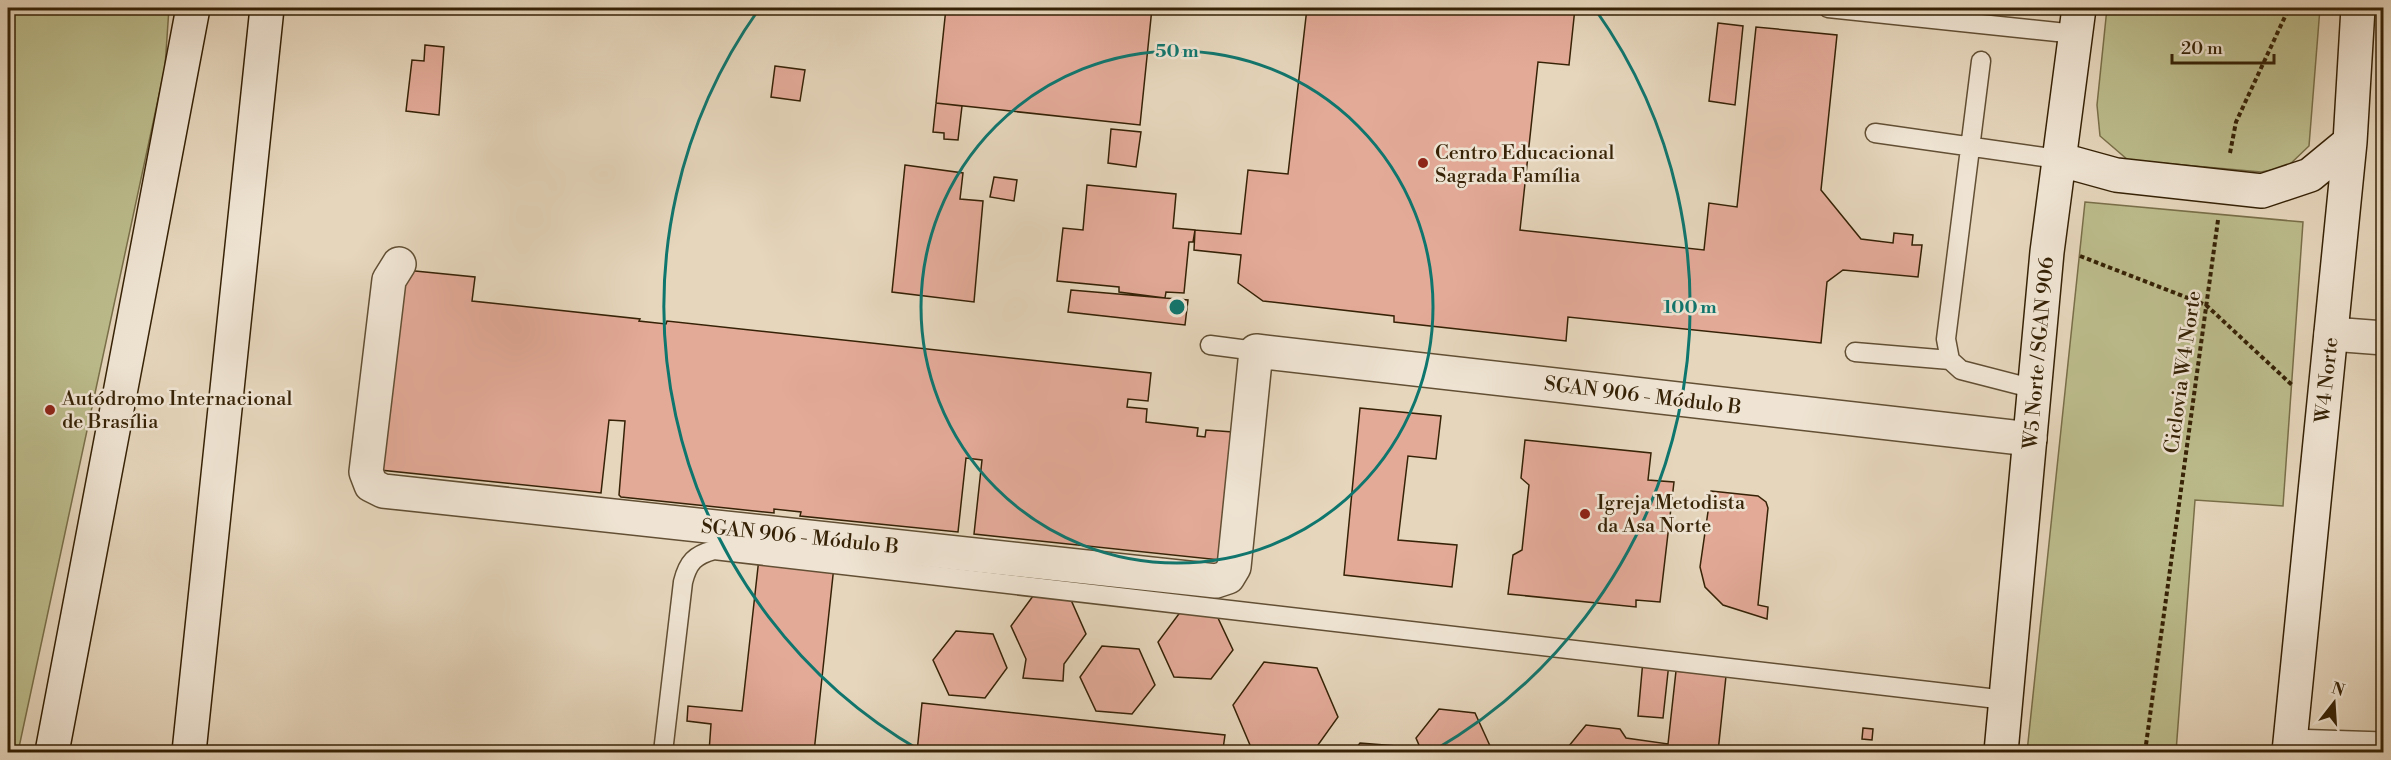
<svg xmlns="http://www.w3.org/2000/svg" width="2391" height="760" font-family="'Libre Bodoni',serif">
<style>
.green{fill:#bcbc8c;stroke:#796f49;stroke-width:1.5}
.building{fill:#e3aa98;stroke:#362206;stroke-width:1.5}
.lines{fill:none;stroke-linecap:round;stroke-linejoin:round}
.lane-casing{stroke:#624f34;stroke-width:21}
.street-casing{stroke:#624f34;stroke-width:36}
.secondary-casing{stroke:#362206;stroke-width:36}
.path{stroke:#362206;stroke-width:4;stroke-dasharray:4.5 3;stroke-linecap:butt}
.lane{stroke:#efe4d3;stroke-width:18}
.street{stroke:#efe4d3;stroke-width:33}
.secondary{stroke:#efe4d3;stroke-width:33}
.ring{fill:none;stroke:#0f766e;stroke-width:3}
.poi-dot{fill:#8f2418;stroke:#efe4d3;stroke-width:2}
.labels{text-anchor:middle;stroke-width:5;stroke-linejoin:round;paint-order:stroke}
.poi-label{font-size:20px;fill:#362206;stroke:#efe4d3;text-anchor:start}
.street-label{font-size:20px;fill:#362206;stroke:#efe4d3}
.centre{fill:#0f766e;stroke:#efe4d3;stroke-width:3}
.ring-label{font-size:18px;text-anchor:middle;font-weight:bold;fill:#0f766e;stroke:#efe4d3;stroke-width:5;stroke-linejoin:round;paint-order:stroke}
</style>
<rect width="100%" height="100%" fill="#e6d6bc"/>
<filter id="stains"><feTurbulence type="fractalNoise" baseFrequency=".00333" numOctaves="4"/><feColorMatrix values="0 0 0 0 .2 0 0 0 0 .09 0 0 0 0 .02 0 0 0 .5 -.17"/></filter>
<radialGradient id="worn" r=".72"><stop offset=".6" stop-color="#630" stop-opacity="0"/><stop offset="1" stop-color="#630" stop-opacity=".3"/></radialGradient>
<!-- green -->
<path class="green" d="M8,8H169L165,67L18,752H8Z
M2107,8H2320L2309,146L2287,167L2261,172L2128,160L2100,136L2097,105Z
M2085,202L2303,222L2283,506L2195,500L2176,752H2027Z"/>
<!-- building -->
<path class="building" d="M946,8H1152L1140,125L936,103Z
M1307,8H1367L1426,13L1427,8H1575L1569,65L1538,62L1520,230L1704,250L1709,203L1737,207L1756,27L1837,35L1821,190L1861,239L1893,243L1894,233L1913,235L1912,245H1922L1918,277L1843,270L1827,282L1821,343L1568,317L1566,341L1394,322V316L1263,301L1238,283L1241,255L1194,250L1195,230L1241,234L1248,170L1288,174Z
M1718,23L1743,26L1735,105L1709,101Z
M425,45L444,47L439,115L406,111L412,60L424,61Z
M775,66L805,70L800,101L771,97Z
M936,103L962,106L958,140L944,139V133L933,132Z
M1111,129L1141,132L1136,167L1108,163Z
M905,165L963,173L960,199L983,201L974,302L892,292Z
M994,177L1017,180L1014,201L990,197Z
M1087,185L1176,194L1173,228L1195,230L1193,242H1189L1184,293L1166,292L1165,298L1119,292V287L1057,281L1063,228L1083,230Z
M405,270L475,277L472,301L640,319L639,321L666,324L667,321L1151,373L1148,401L1128,399L1127,407L1147,409L1146,422L1198,428L1197,436L1205,437L1206,430L1233,432L1220,560L974,534L982,460L966,458L958,532L800,516L801,512L774,509V513L621,497L619,495L625,421L609,420L601,493L380,470Z
M1071,290L1188,300L1185,325L1068,312Z
M1360,408L1441,416L1436,459L1408,456L1398,540L1457,545L1452,587L1344,575Z
M1525,440L1651,453L1648,480L1674,482L1660,602L1636,600V607L1508,594L1513,555L1522,550L1529,485L1521,478Z
M1711,491L1758,496L1766,502L1768,508L1758,605L1768,607L1767,619L1723,605L1705,587L1700,567Z
M759,558L834,566L814,752H709L711,724L687,721L688,706L742,711Z
M1033,596L1071,600L1086,634L1064,664L1063,681L1023,678L1026,659L1011,626Z
M1181,611L1217,616L1233,650L1211,679L1174,677L1158,642Z
M956,631L993,634L1007,668L985,698L949,695L933,660Z
M1102,646L1139,649L1155,685L1132,714L1096,711L1080,677Z
M1643,660L1669,663L1663,718L1638,716Z
M1264,662L1317,668L1338,717L1313,752H1253L1233,705Z
M1676,671L1726,676L1718,752H1564L1586,725L1620,729L1626,738L1668,744Z
M922,703L1225,735L1223,749L1253,752H917Z
M1439,709L1475,713L1491,748L1487,752H1422L1416,738Z
M1863,728L1873,729L1872,740L1862,739Z
M1360,743L1397,746L1400,752H1353Z"/>
<g class="lines">
<!-- lane casing -->
<g class="lane-casing">
<path id="lane" d="M1828,8L2076,34
M1981,61L1946,339L1950,360L1961,370L2035,389
M1875,133L2058,159
M1210,345L1256,351
M1855,352L1950,360
M663,752L683,582C688,562 695,555 714,550L2006,700"/>
</g>
<!-- street casing -->
<g class="street-casing">
<path id="street" d="M399,264L389,280L366,472L371,485L383,491L1216,581L1228,577L1234,567L1256,351L2030,439
M2331,334L2384,338
M2290,746L2384,749"/>
</g>
<!-- secondary casing -->
<g class="secondary-casing">
<path id="secondary" d="M2058,159L2116,175L2262,191L2310,175L2350,142
M52,752L193,8
M189,752L267,8
M2001,752L2047,252L2079,8
M2289,752L2350,142L2358,8"/>
</g>
<!-- path -->
<path class="path" d="M2230,153L2236,122L2289,8
M2080,256L2206,305L2292,385
M2145,752L2218,220"/>
<!-- lane -->
<use href="#lane" class="lane"/>
<!-- street -->
<use href="#street" class="street"/>
<!-- secondary -->
<use href="#secondary" class="secondary"/>
</g>
<!-- distance rings -->
<g class="ring">
<circle cx="1177" cy="307" r="256"/>
<path d="M921 751A513 513 0 0 1 759 9M1595 9A513 513 0 0 1 1433 751"/>
</g>
<!-- markers -->
<g class="poi-dot">
<circle cx="1423" cy="163" r="6"/>
<circle cx="50" cy="410" r="6"/>
<circle cx="1585" cy="514" r="6"/>
</g>
<g class="labels">
<!-- poi labels -->
<g class="poi-label">
<text x="1435" y="159">Centro Educacional<tspan x="1435" dy="23">Sagrada Família</tspan></text>
<text x="62" y="405">Autódromo Internacional<tspan x="62" dy="23">de Brasília</tspan></text>
<text x="1597" y="509">Igreja Metodista<tspan x="1597" dy="23">da Asa Norte</tspan></text>
</g>
<!-- street labels -->
<g class="street-label">
<text transform="translate(2038 353) rotate(-85)" y="7">W5 Norte / SGAN 906</text>
<text transform="translate(2182 372) rotate(-82)" y="7">Ciclovia W4 Norte</text>
<text transform="translate(2326 380) rotate(-84)" y="7">W4 Norte</text>
<text transform="translate(1643 395) rotate(7)" y="7">SGAN 906 - Módulo B</text>
<text transform="translate(800 536) rotate(6)" y="7">SGAN 906 - Módulo B</text>
</g>
</g>
<circle cx="1177" cy="307" r="9" class="centre"/>
<g class="ring-label">
<text x="1177" y="57">50 m</text>
<text x="1690" y="313">100 m</text>
</g>
<!-- margin -->
<rect width="2391" height="760" fill="none" stroke="#e6d6bc" stroke-width="30"/>
<rect x="9" y="9" width="2373" height="742" fill="none" stroke="#362206" stroke-width="3"/>
<rect x="15" y="15" width="2361" height="730" fill="none" stroke="#362206" stroke-width="1.5"/>
<!-- north arrow -->
<g transform="translate(2334 703) rotate(17)" stroke="#efe4d3" stroke-width="4.5" paint-order="stroke">
<path d="M0-4.5L10 22L0 15L-10 22Z" fill="#362206"/>
<text y="-9" font-size="16" font-weight="bold" text-anchor="middle" fill="#362206">N</text>
</g>
<!-- scale -->
<path d="M2172 54v9h102v-9" fill="none" stroke="#362206" stroke-width="3"/>
<text x="2181" y="54" font-size="18" fill="#362206" stroke="#efe4d3" stroke-width="4.5" paint-order="stroke">20 m</text>
<rect width="100%" height="100%" filter="url(#stains)"/>
<rect width="100%" height="100%" fill="url(#worn)"/>
</svg>
